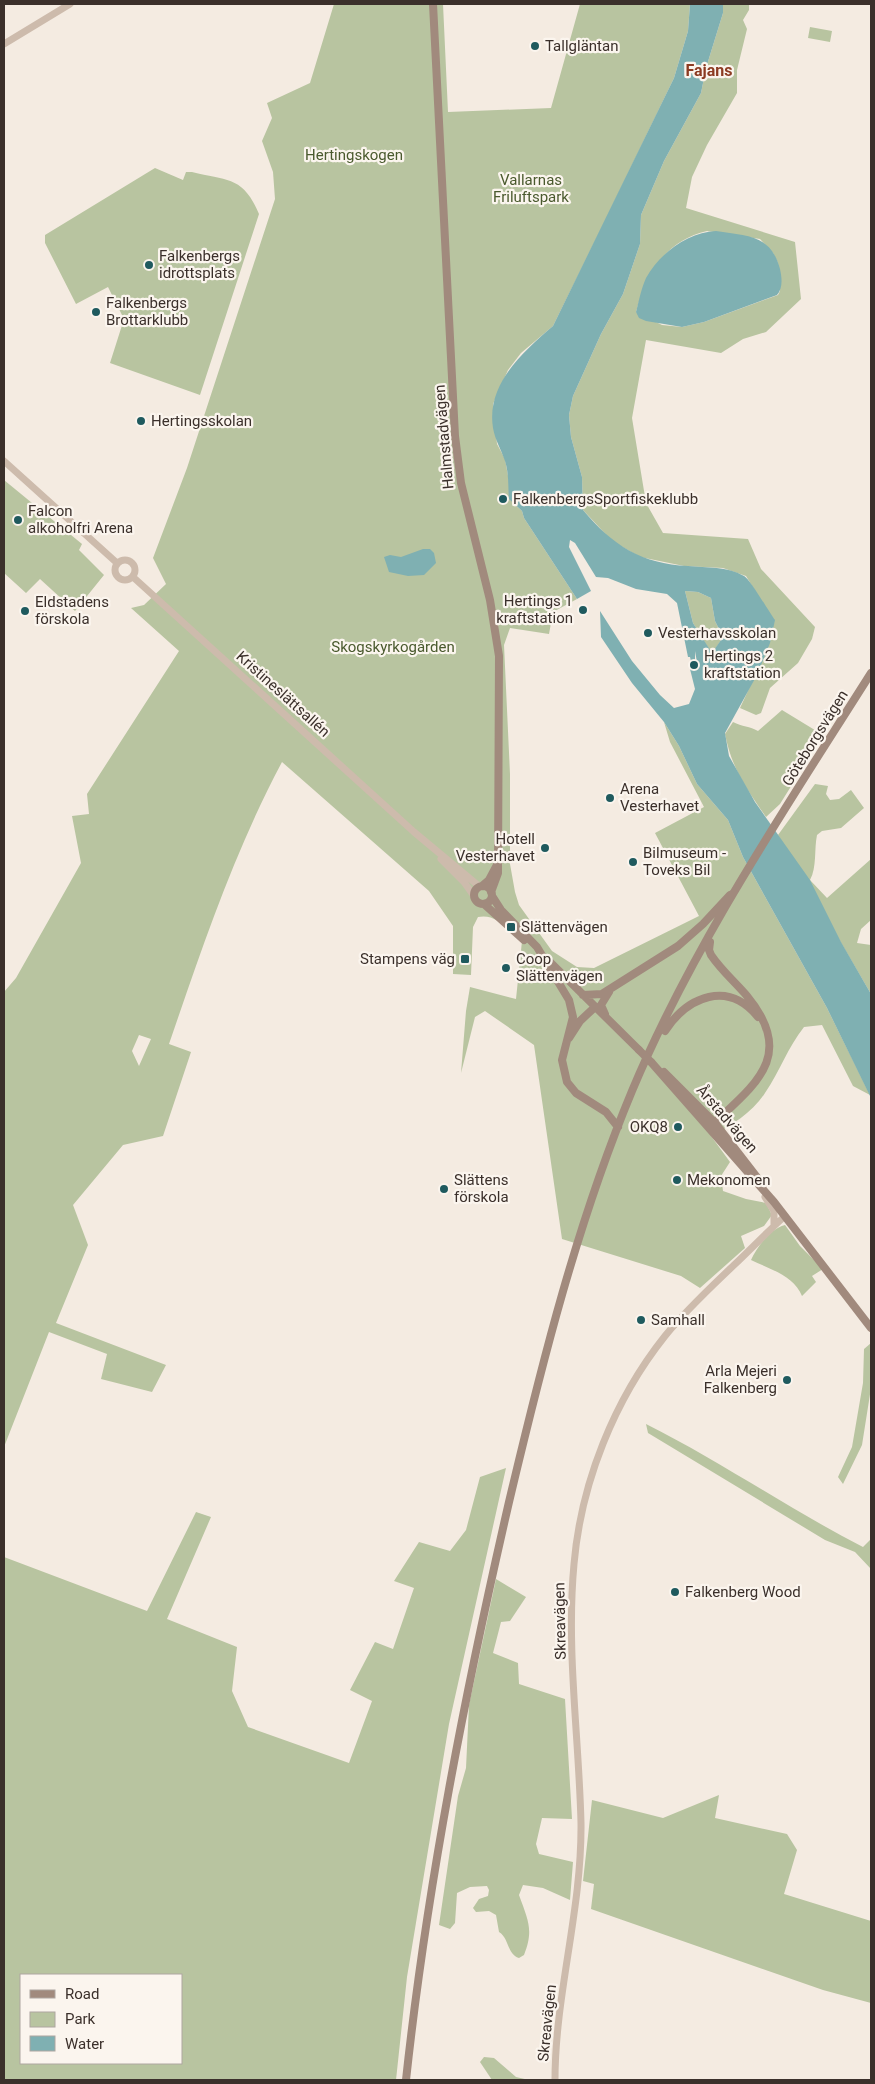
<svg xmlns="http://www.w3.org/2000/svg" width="875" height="2084" font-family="Roboto,sans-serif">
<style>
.green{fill:#b8c4a0;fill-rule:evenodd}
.water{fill:#7fb0b2;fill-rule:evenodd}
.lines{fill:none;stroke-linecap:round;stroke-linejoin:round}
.tertiary{stroke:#cdbbac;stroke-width:7}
.secondary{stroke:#a18a7d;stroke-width:8}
.secondary-bridge{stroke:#a18a7d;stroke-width:8}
.poi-dot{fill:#1f5a5e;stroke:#fbf5ee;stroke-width:2}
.labels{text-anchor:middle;stroke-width:4.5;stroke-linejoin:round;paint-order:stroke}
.poi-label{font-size:15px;fill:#3b302b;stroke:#fbf5ee;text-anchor:start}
.park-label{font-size:15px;fill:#4a5a2e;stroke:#fbf5ee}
.street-label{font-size:15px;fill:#3b302b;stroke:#fbf5ee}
.neighbourhood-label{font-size:16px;font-weight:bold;fill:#8c3b22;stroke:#fbf5ee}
</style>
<rect width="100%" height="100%" fill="#f4ebe1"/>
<!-- green -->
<path class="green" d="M334,4H443L448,112L551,108L580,4H690L688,31L674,78L605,221L553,326L521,353L508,370L493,404L497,444L505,459L510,487L509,494L513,503L522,511L524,518L577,599L553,612L549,634L510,628L504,645L510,774V864L515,892L519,905L552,951L577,967L594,968L699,916L655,833L704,807L670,742L664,722L679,746L697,784L728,820L743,857L827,1008L870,1095L853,1086L822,1025L804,1027C788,1047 780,1071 765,1093C753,1112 731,1126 711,1136L730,1162L721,1176L723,1191L746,1199L766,1203L772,1215L764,1226L741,1236L745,1248L700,1288L681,1276L562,1239L534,1045L485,1011L475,1017L461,1073L466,1011L470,987L516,999L522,941C509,930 496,913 478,917L473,927L471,975L453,974V926L429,891L282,762C234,852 202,948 169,1044L191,1052L163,1136L123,1145L73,1205L88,1245L56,1323L166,1365L152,1392L101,1379L107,1354L49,1332L4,1447V992L16,978L81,863L72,816L89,814L87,794L179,651L131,608L144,605L166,584L153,558L187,468L275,199L273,172L262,141L272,118L267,103L310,83ZM139,1035L151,1039L139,1066L132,1051Z
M723,4H749V10L743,20L747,29L737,70V93L707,145L692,177L686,208L795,242L801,299L766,332L743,339L721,353L646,340L632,418L646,503L663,533L748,539L761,569L815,627L812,639L798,663L770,688L761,713L756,715L740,708L761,663L757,594L746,576L723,568L684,566L640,557L612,541L583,510L582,477L571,437L569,415L573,396L601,334L623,294L640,244L641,215L664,161L701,93L706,68L723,13ZM707,231L760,239L773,253L778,263L780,291L778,295L704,322L682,327L662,325L636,312C646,274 665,241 707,231Z
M810,27L832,31L830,42L808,38Z
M155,168L183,180L186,172H192C228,181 243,176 259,214L200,395L110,363L124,319L108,287L76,304L45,243V235Z
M4,480L82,544L79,550L104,575L75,611L40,579L26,593L4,573Z
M685,591L698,592L711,598L715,621L723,637L712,654L693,623Z
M782,710L823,735L780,804L766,817C746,788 732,769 725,734L733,722C742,727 750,726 758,731Z
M815,784L828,786L826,794L830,800L839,799L851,790L864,808L841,828L822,831L817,835C814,849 817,867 810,880L827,898L871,859V920L861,929L857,943L871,945V994L778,835Z
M785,1225L800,1246L823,1269L812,1276L816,1282L802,1296C794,1276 770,1269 751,1260C757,1247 770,1229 785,1225Z
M871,1343V1388L862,1445L843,1484L838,1477L852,1447L863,1383L864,1349Z
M646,1424C720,1461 789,1509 863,1547L871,1539V1569L855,1552L825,1540L648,1433Z
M506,1468L449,1724L407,1977L396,2080H4V1557L147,1611L196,1512L211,1517L167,1619L237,1647L232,1691L248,1727L349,1763L372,1701L350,1690L375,1642L393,1649L414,1588L394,1581L419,1542L450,1551L466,1530L480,1477ZM21,1975H181V2063H21Z
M496,1579L526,1597L510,1621L501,1622L493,1653L518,1663L519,1684L565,1699L572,1819L542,1818L536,1844L539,1854L573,1862L570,1900L543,1888L523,1885L519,1895C528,1920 534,1930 524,1955L519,1958C507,1954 509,1938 499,1932L496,1915L489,1911L476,1912L473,1908L479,1899L488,1896L489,1890L487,1886L470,1887L457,1893L455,1923L450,1929L439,1925L458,1796L466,1768L469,1705Z
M719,1795L715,1818L787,1834L797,1850L784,1894L871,1921V2003L823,1990L591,1909L594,1884L583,1881L592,1800L663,1818Z
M484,2057L494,2058L516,2077L529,2080H492L480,2062Z"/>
<!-- water -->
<path class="water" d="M690,4H723V13L706,68L701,93L664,161L641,215L640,244L623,294L601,334L573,396L569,415L571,437L582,477L583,510C612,545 642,564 688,566C707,568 727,566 744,576C750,579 769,612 775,620L770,643L757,675L725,733L729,756L755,802L810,880L841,942L871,994V1098L827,1008L743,857L728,820L697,784L679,746L664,722L632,683L601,637L600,611L632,661L660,695L674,708L689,704L695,689L690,669L698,668L695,651V661H691L690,657H688L677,603L667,594L636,589L608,578L596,577L575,543L570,540L569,547L591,591L577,599L524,518L522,511L509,499C508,486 509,474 505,461C501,449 495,440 493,428C486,384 523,352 553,326L674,78L688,31ZM685,591L698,592L711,598L715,621L723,637L712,653L693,623Z
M716,231C746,236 771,234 780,269C782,278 783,288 777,295L704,322L682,327L646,321L639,318L636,312C639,301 641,289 646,278C659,254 688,232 716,231Z
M423,549H430L434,553L436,563L424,575L408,576L389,572L384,557L390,555L401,557Z"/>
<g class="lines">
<!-- tertiary -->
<path class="tertiary" d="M4,44L70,4
M4,461L117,563
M115 570a10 10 0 1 1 20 0a10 10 0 1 1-20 0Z
M133,577L414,832L480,887
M441,859L464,882L474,896
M765,1197L774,1211V1225
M555,2080C555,1994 582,1910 581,1823C579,1737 566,1650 574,1564C581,1483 614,1400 665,1336C686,1310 710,1288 734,1265C751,1249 767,1232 785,1216"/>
<!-- secondary -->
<path class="secondary" d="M433,4L455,436L461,483L490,600L499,656L498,873L491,892
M474 895a9 9 0 1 1 18 0a9 9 0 1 1-18 0Z
M482,886L489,880L497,865
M492,896L501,910L537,947L569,1000L573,1017L562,1060L567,1082L576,1093L606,1112L618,1127
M484,904L524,940
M548,960L639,1050
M583,995L602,994L678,946L703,924L730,895
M605,1014L601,1005L609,992
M665,1031C688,996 728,980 758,1017
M569,1038L580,1021L595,1007
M651,1062L774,1202L871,1328
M664,1072L715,1123L763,1185
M710,1127C754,1085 797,1057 747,996C735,982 721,970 711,955L709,950L710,942
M406,2080C427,1886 465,1693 509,1502C542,1363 577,1223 632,1091C693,945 787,806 871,673"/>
<!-- secondary-bridge -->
<path class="secondary-bridge" d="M639,1050L651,1062"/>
</g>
<!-- markers -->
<g class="poi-dot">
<circle cx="535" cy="46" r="5"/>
<circle cx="149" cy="265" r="5"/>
<circle cx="96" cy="312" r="5"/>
<circle cx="141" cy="421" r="5"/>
<circle cx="503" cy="499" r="5"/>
<circle cx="18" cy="520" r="5"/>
<circle cx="583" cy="610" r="5"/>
<circle cx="25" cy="611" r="5"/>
<circle cx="648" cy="633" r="5"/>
<circle cx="694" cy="665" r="5"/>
<circle cx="610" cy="798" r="5"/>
<circle cx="545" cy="848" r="5"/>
<circle cx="633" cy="862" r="5"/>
<rect x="506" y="922" width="10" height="10" rx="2.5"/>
<rect x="460" y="954" width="10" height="10" rx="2.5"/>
<circle cx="506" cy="968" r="5"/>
<circle cx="678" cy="1127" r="5"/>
<circle cx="677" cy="1180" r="5"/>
<circle cx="444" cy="1189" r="5"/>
<circle cx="641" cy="1320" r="5"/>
<circle cx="787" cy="1380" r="5"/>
<circle cx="675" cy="1592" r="5"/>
</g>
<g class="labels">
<!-- poi labels -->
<g class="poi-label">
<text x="545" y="51">Tallgläntan</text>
<text x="159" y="261">Falkenbergs<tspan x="159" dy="17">idrottsplats</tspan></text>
<text x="106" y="308">Falkenbergs<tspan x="106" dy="17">Brottarklubb</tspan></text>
<text x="151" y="426">Hertingsskolan</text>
<text x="513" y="504">FalkenbergsSportfiskeklubb</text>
<text x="28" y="516">Falcon<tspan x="28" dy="17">alkoholfri Arena</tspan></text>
<text x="573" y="606" text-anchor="end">Hertings 1<tspan x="573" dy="17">kraftstation</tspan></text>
<text x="35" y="607">Eldstadens<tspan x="35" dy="17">förskola</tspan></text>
<text x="658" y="638">Vesterhavsskolan</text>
<text x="704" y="661">Hertings 2<tspan x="704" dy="17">kraftstation</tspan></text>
<text x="620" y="794">Arena<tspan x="620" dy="17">Vesterhavet</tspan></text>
<text x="535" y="844" text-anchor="end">Hotell<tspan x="535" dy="17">Vesterhavet</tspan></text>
<text x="643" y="858">Bilmuseum -<tspan x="643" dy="17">Toveks Bil</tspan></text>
<text x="521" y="932">Slättenvägen</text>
<text x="455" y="964" text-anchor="end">Stampens väg</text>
<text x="516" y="964">Coop<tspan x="516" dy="17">Slättenvägen</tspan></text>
<text x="668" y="1132" text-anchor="end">OKQ8</text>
<text x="454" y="1185">Slättens<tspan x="454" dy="17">förskola</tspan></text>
<text x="687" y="1185">Mekonomen</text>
<text x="651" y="1325">Samhall</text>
<text x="777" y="1376" text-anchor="end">Arla Mejeri<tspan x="777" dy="17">Falkenberg</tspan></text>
<text x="685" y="1597">Falkenberg Wood</text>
</g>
<!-- park labels -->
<g class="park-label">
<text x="354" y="160">Hertingskogen</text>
<text x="531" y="185">Vallarnas<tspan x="531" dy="17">Friluftspark</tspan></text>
<text x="393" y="652">Skogskyrkogården</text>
</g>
<!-- street labels -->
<g class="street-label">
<text transform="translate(444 437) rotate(-95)" y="5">Halmstadvägen</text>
<text transform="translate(283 694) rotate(42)" y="5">Kristineslättsallén</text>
<text transform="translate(815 738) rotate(-58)" y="5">Göteborgsvägen</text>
<text transform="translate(727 1119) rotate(49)" y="5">Årstadvägen</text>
<text transform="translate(560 1621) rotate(-91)" y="5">Skreavägen</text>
<text transform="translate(547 2023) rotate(-84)" y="5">Skreavägen</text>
</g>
<!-- neighbourhood labels -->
<g class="neighbourhood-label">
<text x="709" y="76">Fajans</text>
</g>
</g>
<!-- border -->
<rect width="875" height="2084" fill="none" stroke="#3b302b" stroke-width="10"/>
<!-- legend -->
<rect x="20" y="1974" width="162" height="90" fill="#fbf5ee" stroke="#aea6a0"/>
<rect x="30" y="1990" width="25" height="8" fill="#a18a7d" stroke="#aea6a0"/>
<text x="65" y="1999" font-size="15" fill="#3b302b">Road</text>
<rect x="30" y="2012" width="25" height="15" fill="#b8c4a0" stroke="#aea6a0"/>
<text x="65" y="2024" font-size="15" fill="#3b302b">Park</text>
<rect x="30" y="2036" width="25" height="15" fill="#7fb0b2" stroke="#aea6a0"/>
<text x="65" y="2049" font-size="15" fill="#3b302b">Water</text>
</svg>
